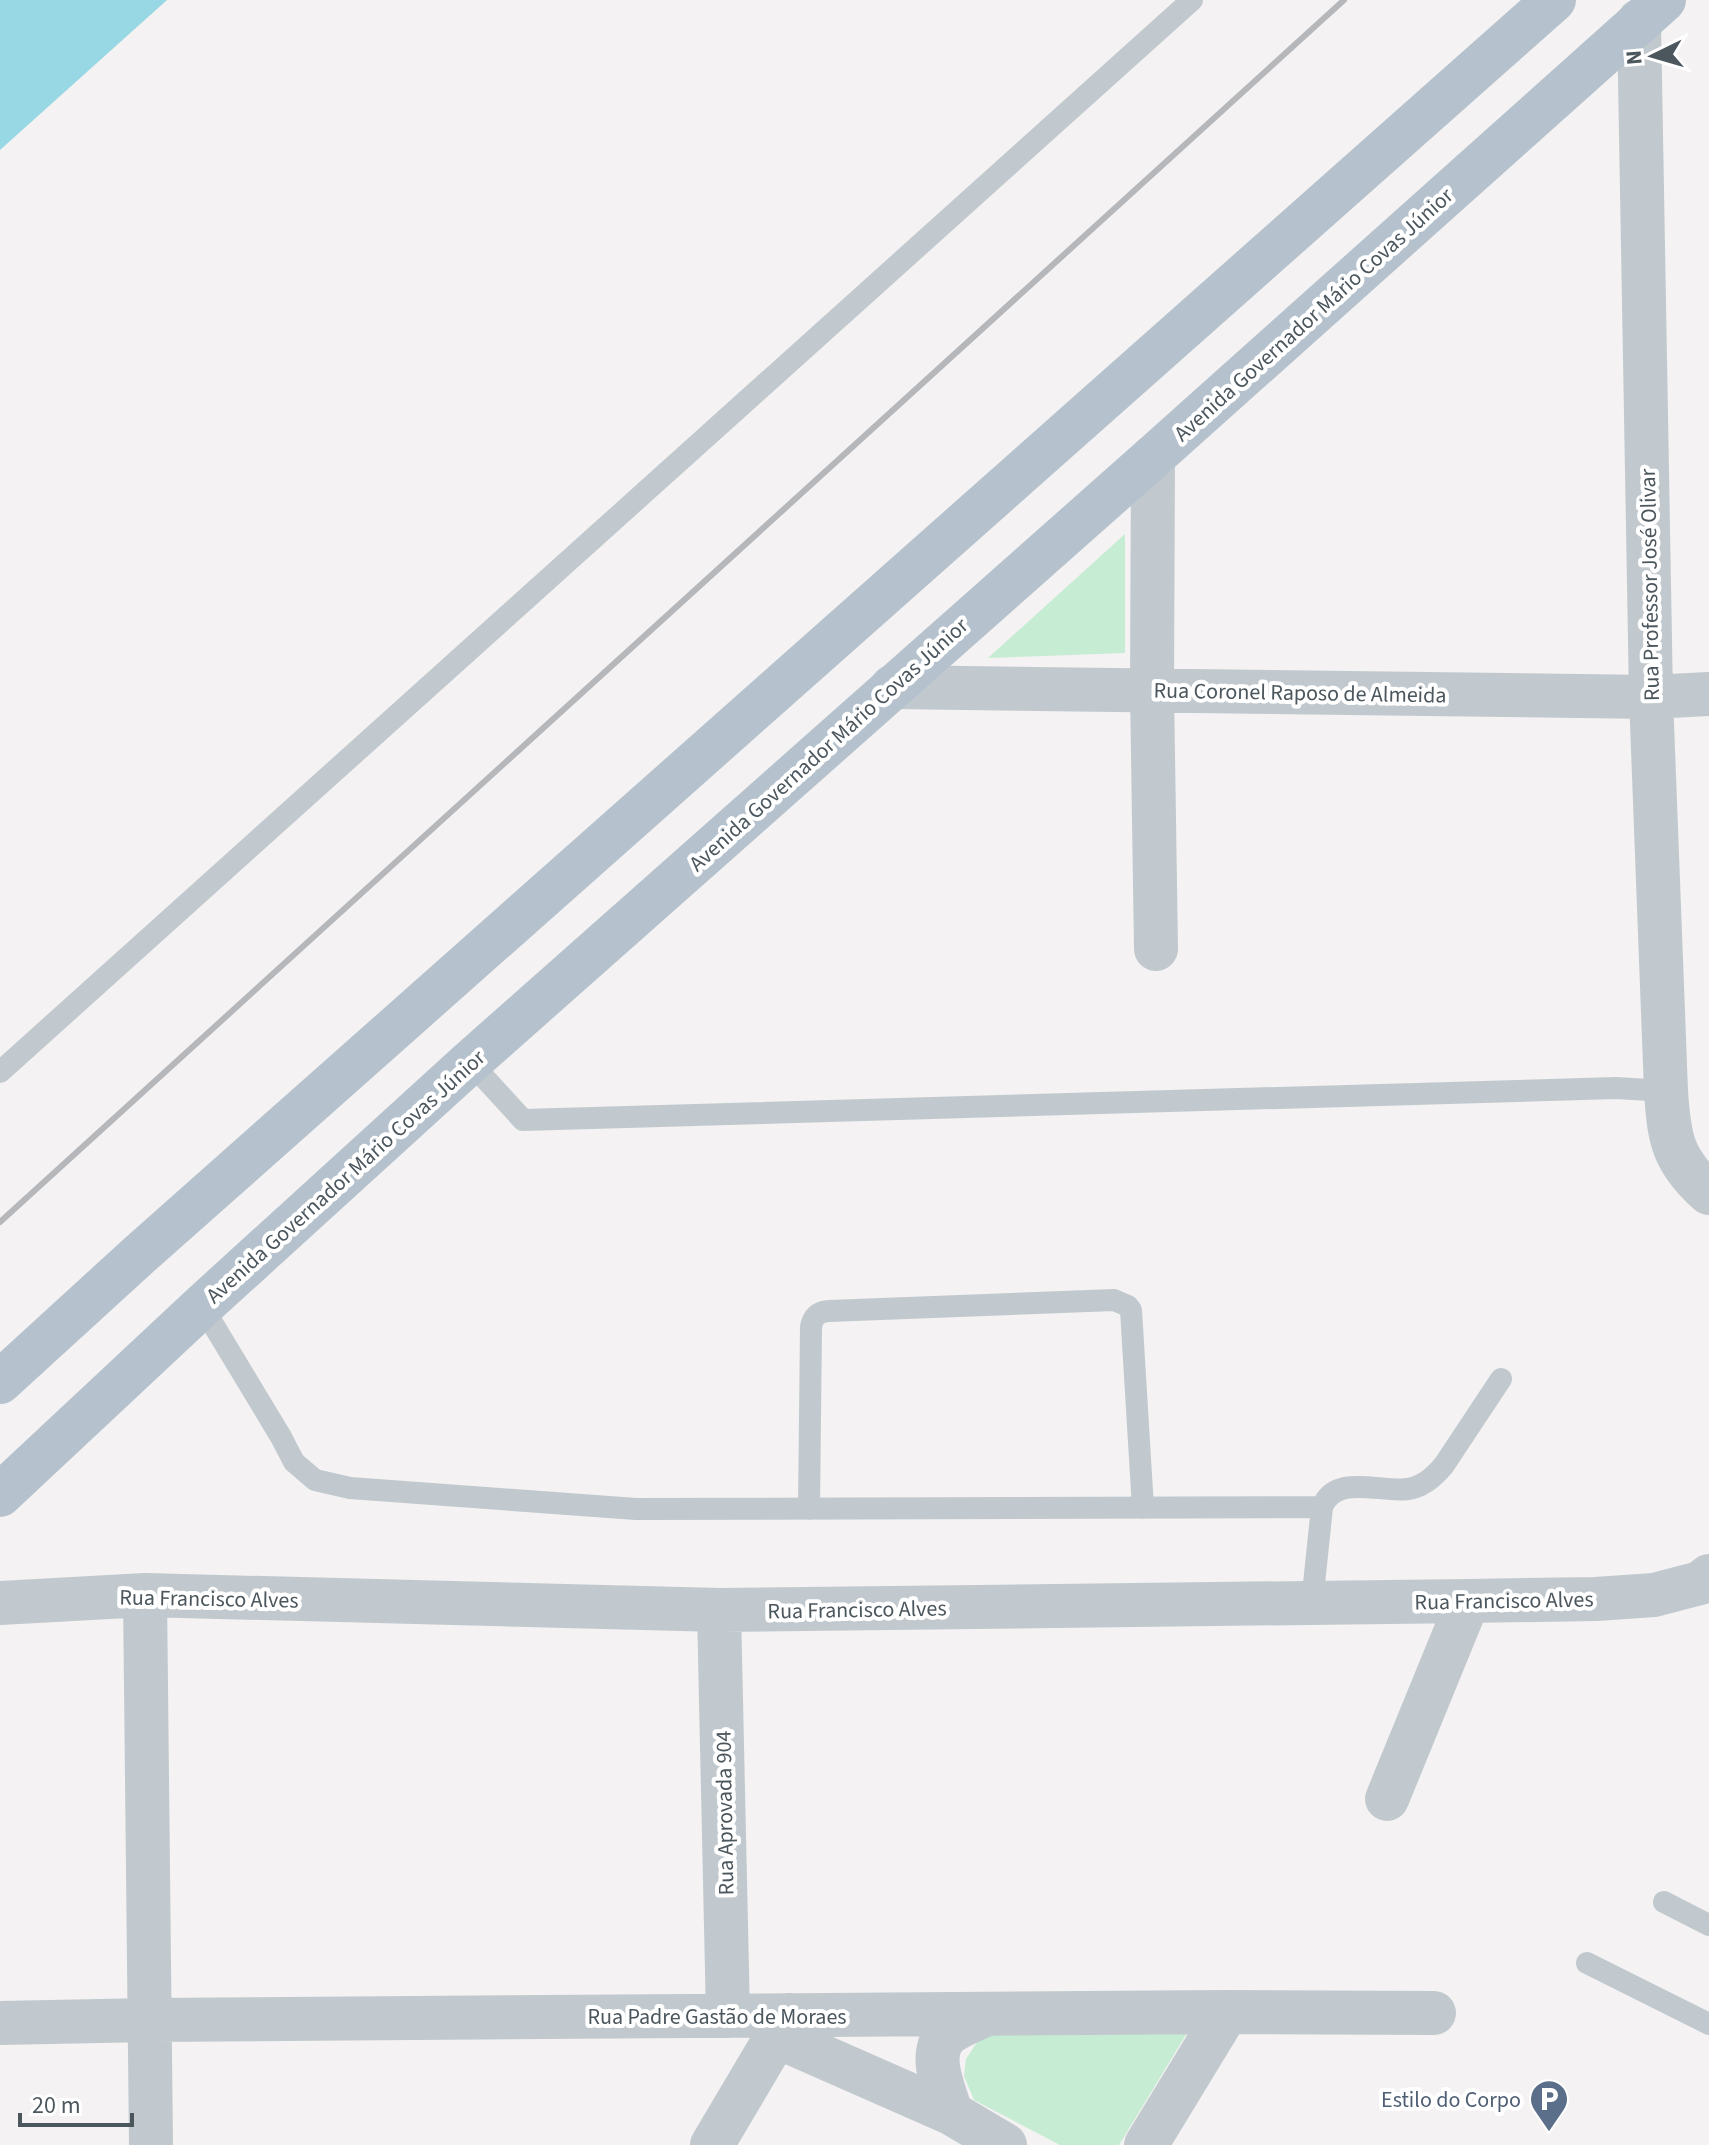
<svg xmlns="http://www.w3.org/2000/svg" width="1709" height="2145" font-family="'Source Sans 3',sans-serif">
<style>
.green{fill:#c6ecd3}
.water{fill:#98d7e4}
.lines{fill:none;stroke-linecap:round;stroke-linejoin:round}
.service{stroke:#c1c9ce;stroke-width:22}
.minor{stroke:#c1c9ce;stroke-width:44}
.primary{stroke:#b5c2cd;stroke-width:44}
.rail{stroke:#b5b7bb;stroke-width:6}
.labels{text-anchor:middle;stroke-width:8;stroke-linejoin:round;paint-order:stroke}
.street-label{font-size:22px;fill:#4b565d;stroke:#fff}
.service-label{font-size:22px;fill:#4e5e75;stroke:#fff;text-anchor:end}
</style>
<rect width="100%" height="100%" fill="#f4f2f2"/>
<!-- green -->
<path class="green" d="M1125,534V653L988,658Z
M995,2032L1187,2033L1119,2145H1060L974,2100L964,2076L966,2059L977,2042Z"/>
<!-- water -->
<path class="water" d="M0,0H167L0,150Z"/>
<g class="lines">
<!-- service -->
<path class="service" d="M470,1062L523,1120L1616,1088L1666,1091
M0,1072L1192,0
M202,1306L281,1437L294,1462L315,1480L350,1488L636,1509L1322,1507
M809,1509L811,1327C813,1316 818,1312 829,1311L1114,1300L1128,1306L1131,1310L1143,1508
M1312,1603L1322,1507C1336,1473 1380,1493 1408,1489C1423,1487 1435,1476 1444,1465L1501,1379
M1664,1902L1709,1925
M1587,1963L1709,2024"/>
<!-- minor -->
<path class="minor" d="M1639,21L1651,697L1666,1091C1669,1138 1672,1160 1709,1193
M1153,457L1152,690L1156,949
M892,687L1651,697L1709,694
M145,1595L151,2145
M0,1603L145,1595L719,1610L1468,1601L1596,1599L1654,1595L1700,1583L1709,1576
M719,1610L728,2016
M1387,1799L1468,1601
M0,2023L150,2020L1227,2012L1434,2013
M776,2036L951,2113L1005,2145
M951,2113C944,2089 924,2048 952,2031C963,2024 976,2019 987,2014
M712,2145L789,2015
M1146,2145L1227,2012"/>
<!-- primary -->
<path class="primary" d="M0,1382L139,1255L1554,0
M0,1495L202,1306L470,1062L1153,457L1664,0"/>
<!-- rail -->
<path class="rail" d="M0,1222L1344,0"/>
</g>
<!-- icons -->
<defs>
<g id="parking-pin" transform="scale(2)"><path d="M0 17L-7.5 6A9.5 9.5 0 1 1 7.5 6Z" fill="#5c6f8a" stroke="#fff"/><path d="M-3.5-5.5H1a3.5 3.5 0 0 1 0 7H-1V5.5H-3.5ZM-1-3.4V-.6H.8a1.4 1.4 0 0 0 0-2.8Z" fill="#fff"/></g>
</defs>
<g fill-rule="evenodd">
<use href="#parking-pin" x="1549" y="2099"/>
</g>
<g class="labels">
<!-- street labels -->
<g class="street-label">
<text transform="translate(1313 314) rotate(-42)" y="8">Avenida Governador Mário Covas Júnior</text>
<text transform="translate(1649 585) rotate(-91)" y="8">Rua Professor José Olivar</text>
<text transform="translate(1300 692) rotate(1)" y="8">Rua Coronel Raposo de Almeida</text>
<text transform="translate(828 744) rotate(-42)" y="8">Avenida Governador Mário Covas Júnior</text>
<text transform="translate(345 1176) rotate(-42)" y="8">Avenida Governador Mário Covas Júnior</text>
<text transform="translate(209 1598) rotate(1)" y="8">Rua Francisco Alves</text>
<text transform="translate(1504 1600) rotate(-1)" y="8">Rua Francisco Alves</text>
<text transform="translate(857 1609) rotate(-1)" y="8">Rua Francisco Alves</text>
<text transform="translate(724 1813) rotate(-91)" y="8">Rua Aprovada 904</text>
<text x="717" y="2024">Rua Padre Gastão de Moraes</text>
</g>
<!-- service labels -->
<g class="service-label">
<text x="1521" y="2107">Estilo do Corpo</text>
</g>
</g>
<!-- north arrow -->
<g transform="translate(1653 56) rotate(265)" stroke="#ffffff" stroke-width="6" paint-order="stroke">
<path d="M0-6L14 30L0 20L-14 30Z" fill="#4b565d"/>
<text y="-12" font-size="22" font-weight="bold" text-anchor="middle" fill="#4b565d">N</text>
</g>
<!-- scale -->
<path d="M20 2113v12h112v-12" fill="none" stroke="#4b565d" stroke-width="4"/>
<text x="32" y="2113" font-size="24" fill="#4b565d" stroke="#ffffff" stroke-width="6" paint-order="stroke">20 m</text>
</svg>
